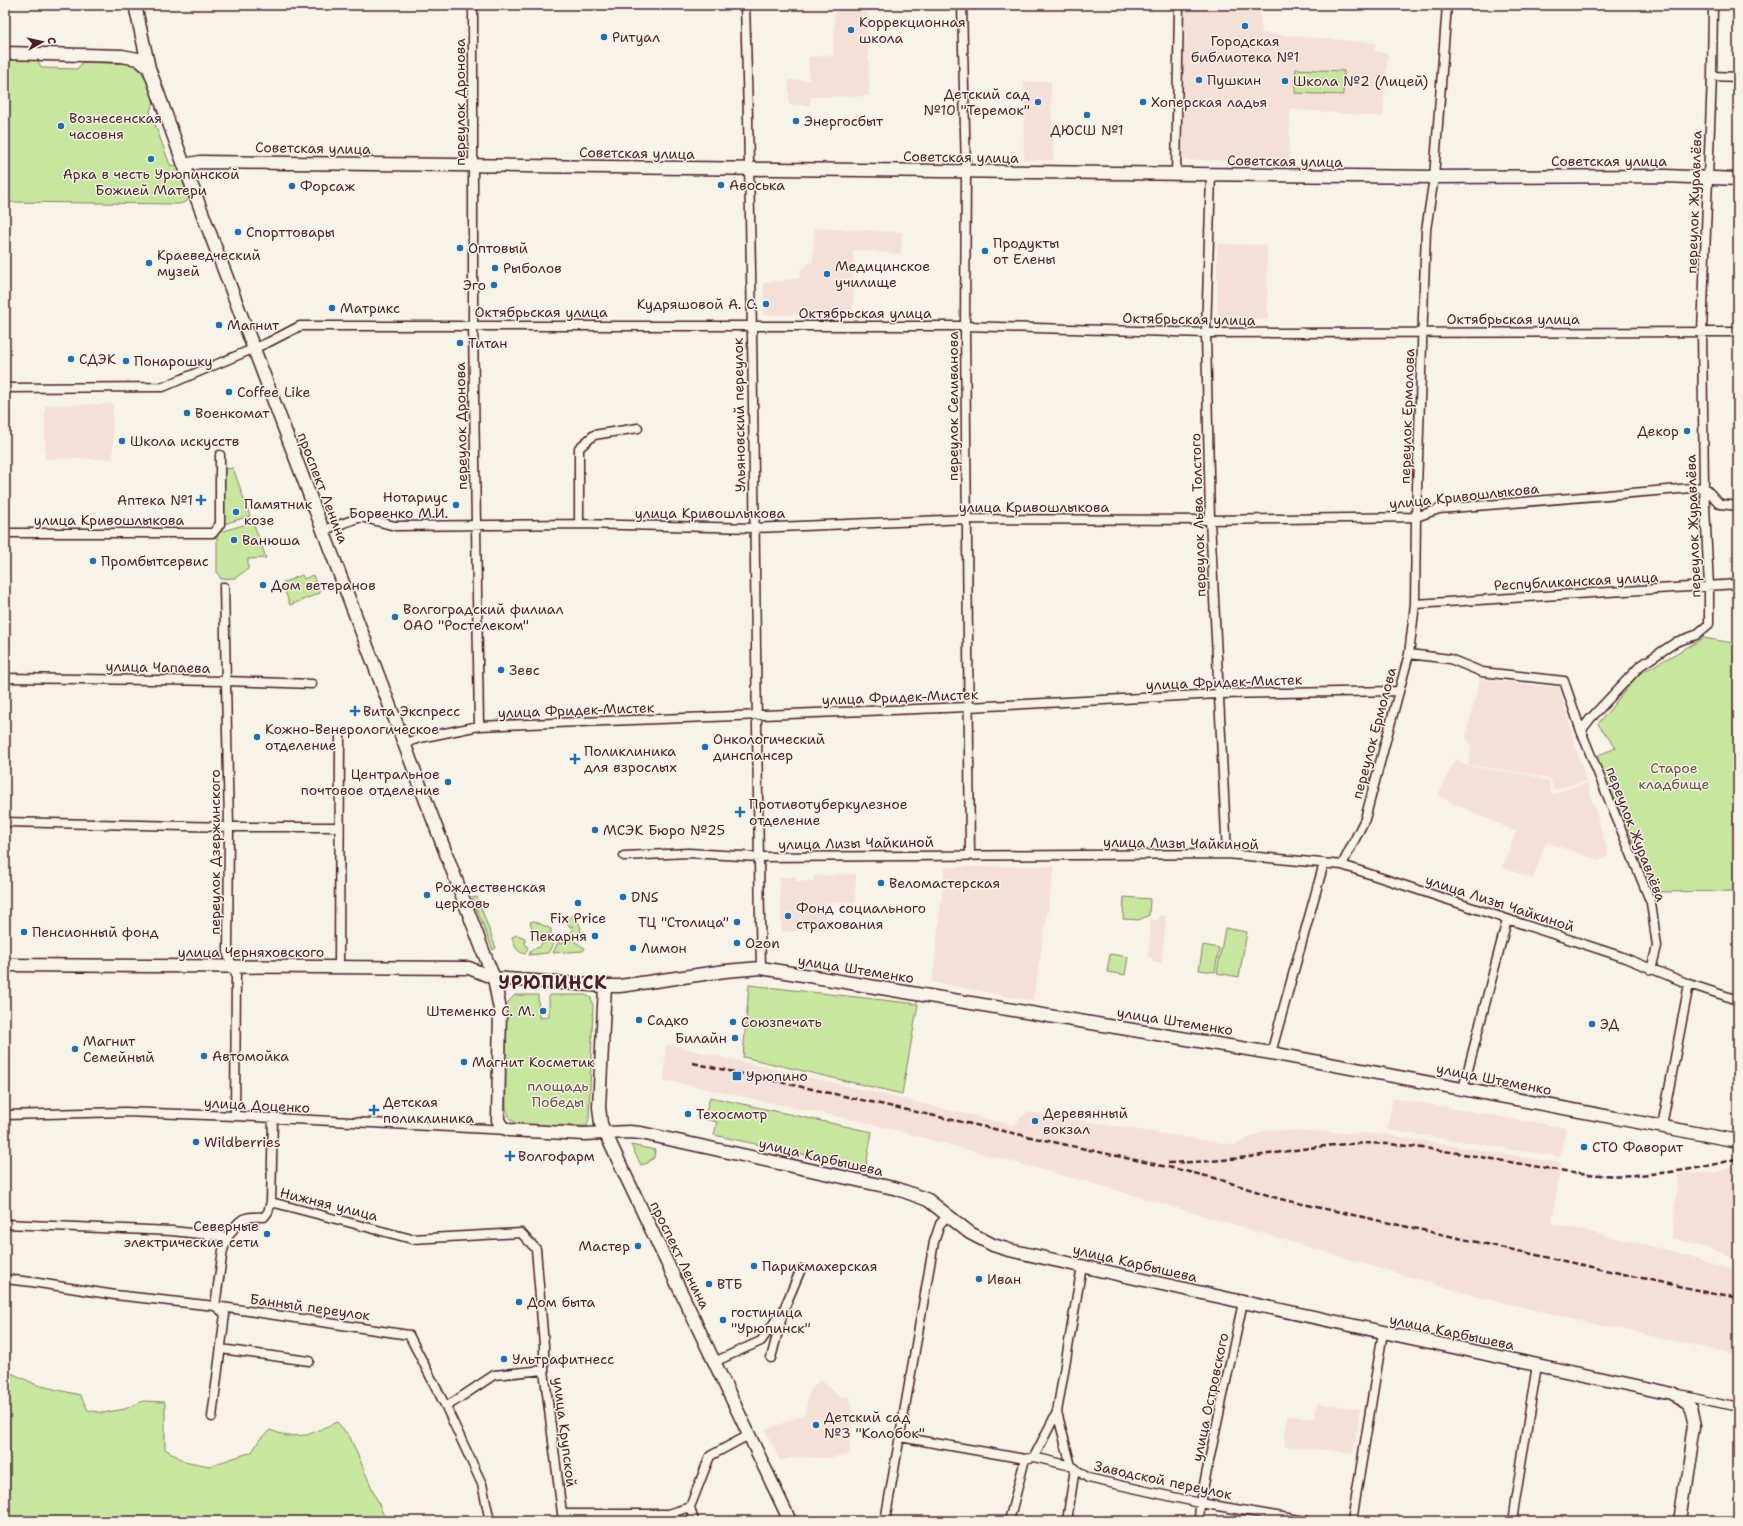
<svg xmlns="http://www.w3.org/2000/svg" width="1743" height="1526" font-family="'Shantell Sans',sans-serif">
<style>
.built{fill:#f5e0d8}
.green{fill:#c7e69e;stroke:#888264}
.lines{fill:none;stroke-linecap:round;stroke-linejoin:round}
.street-casing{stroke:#4a1f2b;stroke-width:11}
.secondary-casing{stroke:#4a1f2b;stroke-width:15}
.street{stroke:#f7f3e8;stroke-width:8}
.secondary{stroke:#f7f3e8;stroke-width:12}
.rail{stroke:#4a1f2b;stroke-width:2.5;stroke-dasharray:6 3;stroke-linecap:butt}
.poi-dot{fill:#1f6fb2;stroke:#f7f3e8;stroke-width:1.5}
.labels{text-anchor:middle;stroke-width:3;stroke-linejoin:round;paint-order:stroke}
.poi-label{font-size:14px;fill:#4a1f2b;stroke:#f7f3e8;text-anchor:start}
.street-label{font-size:14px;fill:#4a1f2b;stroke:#f7f3e8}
.park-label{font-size:14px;fill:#695148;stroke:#f7f3e8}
.district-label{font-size:18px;font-weight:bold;letter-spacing:1px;fill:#4a1f2b;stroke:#f7f3e8}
</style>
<rect width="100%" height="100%" fill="#f7f3e8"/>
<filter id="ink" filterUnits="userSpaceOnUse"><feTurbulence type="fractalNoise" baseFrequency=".025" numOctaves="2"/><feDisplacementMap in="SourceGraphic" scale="8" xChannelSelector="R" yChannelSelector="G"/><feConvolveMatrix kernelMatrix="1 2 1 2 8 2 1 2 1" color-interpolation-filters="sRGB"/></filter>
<g filter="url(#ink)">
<!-- built -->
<path class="built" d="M835,5H868L869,96L810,97V105H789V80H809V57L833,55Z
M1185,5H1259L1262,33L1376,43L1374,51L1388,54L1383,117L1290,109L1289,162L1182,160Z
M1051,81L1053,160H1024V82Z
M814,228L902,232L901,254L853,250V315H764V283L800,278V270L813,261Z
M1217,244L1267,245L1268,320H1217Z
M113,404V459H45V405Z
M1480,679L1559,688L1586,781L1553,790L1551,780L1530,774L1468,765L1471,748L1466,735Z
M1455,758L1468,766L1530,775L1549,782L1552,794L1587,783L1609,856L1598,860L1546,842L1533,879L1502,867L1516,832L1438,796Z
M1055,866L1033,1001L932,982L945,867Z
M856,874L855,902L824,903L825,929L782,932L779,878L796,876V881H814V876Z
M1159,915L1166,916L1162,963L1152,962V958L1148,957L1151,920H1158Z
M666,1044L1013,1125L1027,1112L1234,1145L1265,1130L1382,1134L1561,1163L1552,1223L1684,1254L1738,1272V1355L1481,1298L1106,1187L872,1124L664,1080Z
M1393,1098L1566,1128L1560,1157L1387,1130Z
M1738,1165V1262L1720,1252L1672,1238L1678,1174L1718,1172Z
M820,1379L839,1396L850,1397L853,1419L849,1446L850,1454L830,1458L796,1457L780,1461L765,1430L804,1415L810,1391Z
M1317,1403L1360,1409L1353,1453L1284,1446L1287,1416L1315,1418Z"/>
<!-- green -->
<path class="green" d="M5,59L37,60L42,68L77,69L83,62L131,64C146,71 149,87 154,101L150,111L170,165L178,166L189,198L186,202L179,204L5,202Z
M1296,69L1344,71L1343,95L1295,93Z
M233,468L250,516L224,524V469Z
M253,522L266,558L248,559V569L235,578L221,579L217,572V533Z
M302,575L304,579L313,575L320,593L290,605L282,583Z
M1704,638L1738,644V891L1655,892L1596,756L1616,748L1598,724L1639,674Z
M477,897L496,948L493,950L472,898Z
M1124,897L1150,899L1149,915L1139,920L1123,919Z
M572,915C580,921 583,930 579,939L577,936L571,934L573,930L572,926L570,927L567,923Z
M534,921L551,929V933L541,936L539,933L533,932L530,922Z
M1225,928L1247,932L1239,977L1217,973Z
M517,935L525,938V944L528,948L525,954C516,952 514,945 512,937Z
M552,937L555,940L548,953L529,955L532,949L540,947L543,940Z
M570,939L585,948L583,951L553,953L558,942L560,944L567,941L568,942Z
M1203,945L1219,948L1215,972L1199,970Z
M1110,954L1128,957L1125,975L1107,972Z
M749,985L918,1004L902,1094L743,1057Z
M515,995H538L539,1018L549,1017V995H586L591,998L593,1006L589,1118L587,1126L519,1125L510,1119L506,1108L505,1009L507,1003Z
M710,1097L872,1132L865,1171L852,1165L714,1135L717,1122L704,1119Z
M631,1145L655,1150L654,1158L649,1161L648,1163L641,1165Z
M5,1370L37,1385L80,1395L88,1410L102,1413L125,1409L143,1401L165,1402V1449L184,1461L209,1466L252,1452L260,1439L270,1430L287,1436L307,1435L337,1422L350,1437L386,1521H5Z"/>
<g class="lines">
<!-- street casing -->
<g class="street-casing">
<path id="street" d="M473,5V325L479,726
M745,5C755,326 754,647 761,968
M962,5L966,172L965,326L970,855
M1712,76L1738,77
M1176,175L1179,5
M1211,175L1206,333L1210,520L1227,854
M5,388L163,387L269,342L300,326H965L1206,333L1738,332
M579,524V448L594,435L638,428
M324,530L361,517L395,526L579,524L754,528L967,519L1210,520L1416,517L1439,509L1704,487L1720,504L1738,506
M5,533H213L220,524V455
M224,587L229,827L228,955L236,975L235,1116
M1415,604L1738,584
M1409,654L1450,659L1482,672L1564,681L1581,731
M5,678L226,681L312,684
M405,743L420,738L479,726L968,707L1219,694L1398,691
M5,822L229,827H339
M624,856L688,853L759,857L1227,854L1342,865L1620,956L1689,984L1738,1000
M1342,865L1365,819L1409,654L1415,604L1416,517L1426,230L1434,177L1447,5
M339,967L340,735
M1651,970L1657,946L1651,903L1581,731L1590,719L1640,666L1676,642L1696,635L1709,624V586L1704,487L1702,332L1712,76L1713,5
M1271,1053L1324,863
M1463,1089L1507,920
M5,1115L125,1112L235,1116L508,1130
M1662,1126L1689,984
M271,1202L273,1118
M5,1224L172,1231L228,1237C240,1218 242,1216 264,1217L268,1212L271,1202L412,1239L521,1233L536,1249L544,1345V1370L563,1521
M5,1279L32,1282L115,1295L215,1306L409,1335L446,1407L482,1484L490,1521
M221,1349L309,1361
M771,1358L784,1309L801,1269
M714,1362L761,1341L781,1313
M1679,1395L1738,1408
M446,1407L494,1375L544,1370
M212,1417L225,1314L215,1306L223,1250L228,1237
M900,1437L1025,1459L1034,1457L1071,1466L1088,1478L1200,1503L1306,1521
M1034,1457L1057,1412
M1071,1466L1057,1412L1082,1266
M690,1507L710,1456L749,1435
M690,1507L694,1521
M562,1514H668L690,1507
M885,1521L934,1242L940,1224L948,1215
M1009,1521L1025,1459
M1067,1521L1075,1468
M1199,1521L1200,1503L1243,1302
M1352,1521L1383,1332
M1512,1521L1537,1365"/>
</g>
<!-- secondary casing -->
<g class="secondary-casing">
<path id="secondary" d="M135,5L149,68L184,165L485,956L494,978L500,1010L498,1120L502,1127L509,1130L584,1134L629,1132L641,1133L898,1189L928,1200L970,1233L993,1245L1009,1250L1243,1302L1673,1394L1686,1402L1691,1409L1695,1425L1681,1521
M5,53L122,56L138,59L149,68
M184,165L200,162L1434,177L1665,176L1738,179
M5,965L469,968L494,978L605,986H620L725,971L761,968L1271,1053L1738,1141
M605,986L599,1107L601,1124L790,1521"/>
</g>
<!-- street -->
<use href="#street" class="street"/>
<!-- secondary -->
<use href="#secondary" class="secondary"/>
<!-- rail -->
<path class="rail" d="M693,1063L1172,1168L1215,1178L1280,1199L1738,1299
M1168,1163C1186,1162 1204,1162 1222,1160C1277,1155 1332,1140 1388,1144C1455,1150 1521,1166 1588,1174C1630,1179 1698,1171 1738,1158"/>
</g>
</g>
<!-- markers -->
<g class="poi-dot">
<circle cx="1245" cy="26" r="4"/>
<circle cx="851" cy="30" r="4"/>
<circle cx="604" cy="37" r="4"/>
<circle cx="1199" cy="80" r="4"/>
<circle cx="1285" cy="81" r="4"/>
<circle cx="1038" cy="102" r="4"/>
<circle cx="1143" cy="102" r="4"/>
<circle cx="1087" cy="115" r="4"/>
<circle cx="796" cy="121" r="4"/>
<circle cx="61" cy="126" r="4"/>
<circle cx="151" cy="159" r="4"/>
<circle cx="721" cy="185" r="4"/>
<circle cx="292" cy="186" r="4"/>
<circle cx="238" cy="232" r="4"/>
<circle cx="460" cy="248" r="4"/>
<circle cx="985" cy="251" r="4"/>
<circle cx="149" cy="263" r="4"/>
<circle cx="495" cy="268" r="4"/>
<circle cx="827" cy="274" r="4"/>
<circle cx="494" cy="285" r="4"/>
<circle cx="766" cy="304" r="4"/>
<circle cx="332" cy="308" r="4"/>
<circle cx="219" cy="325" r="4"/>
<circle cx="460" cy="343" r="4"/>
<circle cx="71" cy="359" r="4"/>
<circle cx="126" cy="361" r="4"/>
<circle cx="229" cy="392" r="4"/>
<circle cx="187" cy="413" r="4"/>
<circle cx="1687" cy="431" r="4"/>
<circle cx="122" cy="441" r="4"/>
<path d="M199 494h4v4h4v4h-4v4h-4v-4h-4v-4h4z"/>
<circle cx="456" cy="505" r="4"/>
<circle cx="236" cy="512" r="4"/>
<circle cx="234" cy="540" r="4"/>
<circle cx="93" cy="561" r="4"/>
<circle cx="263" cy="585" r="4"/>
<circle cx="395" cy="617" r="4"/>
<circle cx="501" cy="670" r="4"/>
<path d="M353 705h4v4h4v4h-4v4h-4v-4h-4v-4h4z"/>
<circle cx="257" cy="737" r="4"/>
<circle cx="705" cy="747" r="4"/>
<path d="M573 753h4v4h4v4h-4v4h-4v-4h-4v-4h4z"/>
<circle cx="448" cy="782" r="4"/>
<path d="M738 806h4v4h4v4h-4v4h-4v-4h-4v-4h4z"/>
<circle cx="595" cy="830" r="4"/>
<circle cx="881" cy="883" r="4"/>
<circle cx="427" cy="895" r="4"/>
<circle cx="623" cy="897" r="4"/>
<circle cx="578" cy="903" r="4"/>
<circle cx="788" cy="916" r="4"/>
<circle cx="737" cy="922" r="4"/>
<circle cx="24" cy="932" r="4"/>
<circle cx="595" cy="936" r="4"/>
<circle cx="737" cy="943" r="4"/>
<circle cx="633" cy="948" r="4"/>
<circle cx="543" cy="1011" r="4"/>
<circle cx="639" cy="1020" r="4"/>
<circle cx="733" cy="1022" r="4"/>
<circle cx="1592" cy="1024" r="4"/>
<circle cx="735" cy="1038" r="4"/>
<circle cx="75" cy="1049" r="4"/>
<circle cx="204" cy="1056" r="4"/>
<circle cx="464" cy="1062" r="4"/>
<rect x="732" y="1071" width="10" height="10" rx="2"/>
<path d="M372 1104h4v4h4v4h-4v4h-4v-4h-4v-4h4z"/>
<circle cx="688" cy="1114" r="4"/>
<circle cx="1035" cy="1121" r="4"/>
<circle cx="196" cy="1142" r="4"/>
<circle cx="1584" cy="1147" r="4"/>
<path d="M508 1150h4v4h4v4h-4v4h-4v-4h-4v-4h4z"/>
<circle cx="267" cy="1234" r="4"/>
<circle cx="638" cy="1246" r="4"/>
<circle cx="754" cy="1266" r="4"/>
<circle cx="979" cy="1279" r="4"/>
<circle cx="709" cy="1284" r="4"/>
<circle cx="519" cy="1302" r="4"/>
<circle cx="723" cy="1320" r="4"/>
<circle cx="504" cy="1359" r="4"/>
<circle cx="816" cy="1425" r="4"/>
</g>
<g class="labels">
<!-- poi labels -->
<g class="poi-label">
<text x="859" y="27">Коррекционная<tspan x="859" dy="16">школа</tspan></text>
<text x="612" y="42">Ритуал</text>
<text x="1245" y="46" text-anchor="middle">Городская<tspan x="1245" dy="16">библиотека №1</tspan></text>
<text x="1207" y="85">Пушкин</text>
<text x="1293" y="86">Школа №2 (Лицей)</text>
<text x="1030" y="99" text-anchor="end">Детский сад<tspan x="1030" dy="16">№10 "Теремок"</tspan></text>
<text x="1151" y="107">Хоперская ладья</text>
<text x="69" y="123">Вознесенская<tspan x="69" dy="16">часовня</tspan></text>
<text x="804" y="126">Энергосбыт</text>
<text x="1087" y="135" text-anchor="middle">ДЮСШ №1</text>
<text x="151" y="179" text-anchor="middle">Арка в честь Урюпинской<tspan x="151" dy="16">Божией Матери</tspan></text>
<text x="729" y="190">Авоська</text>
<text x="300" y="191">Форсаж</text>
<text x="246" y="237">Спорттовары</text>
<text x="993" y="248">Продукты<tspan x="993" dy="16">от Елены</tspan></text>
<text x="468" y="253">Оптовый</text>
<text x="157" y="260">Краеведческий<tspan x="157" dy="16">музей</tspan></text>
<text x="835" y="271">Медицинское<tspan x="835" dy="16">училище</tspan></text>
<text x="503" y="273">Рыболов</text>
<text x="486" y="290" text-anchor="end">Эго</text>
<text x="758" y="309" text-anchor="end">Кудряшовой А. С.</text>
<text x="340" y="313">Матрикс</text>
<text x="227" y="330">Магнит</text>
<text x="468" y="348">Титан</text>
<text x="79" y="364">СДЭК</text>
<text x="134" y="366">Понарошку</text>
<text x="237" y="397">Coffee Like</text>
<text x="195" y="418">Военкомат</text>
<text x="1679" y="436" text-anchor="end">Декор</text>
<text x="130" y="446">Школа искусств</text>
<text x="448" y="502" text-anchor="end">Нотариус<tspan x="448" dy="16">Борвенко М.И.</tspan></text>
<text x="193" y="505" text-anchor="end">Аптека №1</text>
<text x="244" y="509">Памятник<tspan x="244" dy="16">козе</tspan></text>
<text x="242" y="545">Ванюша</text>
<text x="101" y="566">Промбытсервис</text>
<text x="271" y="590">Дом ветеранов</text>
<text x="403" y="614">Волгоградский филиал<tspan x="403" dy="16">ОАО "Ростелеком"</tspan></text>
<text x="509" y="675">Зевс</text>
<text x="363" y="716">Вита Экспресс</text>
<text x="265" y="734">Кожно-Венерологическое<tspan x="265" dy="16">отделение</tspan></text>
<text x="713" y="744">Онкологический<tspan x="713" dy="16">динспансер</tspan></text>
<text x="584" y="756">Поликлиника<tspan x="584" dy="16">для взрослых</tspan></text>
<text x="440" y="779" text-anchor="end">Центральное<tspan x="440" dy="16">почтовое отделение</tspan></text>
<text x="749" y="809">Противотуберкулезное<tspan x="749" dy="16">отделение</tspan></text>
<text x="603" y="835">МСЭК Бюро №25</text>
<text x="889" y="888">Веломастерская</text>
<text x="435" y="892">Рождественская<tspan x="435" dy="16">церковь</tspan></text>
<text x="631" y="902">DNS</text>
<text x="796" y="913">Фонд социального<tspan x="796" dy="16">страхования</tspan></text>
<text x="578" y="923" text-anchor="middle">Fix Price</text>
<text x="729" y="927" text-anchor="end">ТЦ "Столица"</text>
<text x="32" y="937">Пенсионный фонд</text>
<text x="587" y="941" text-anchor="end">Пекарня</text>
<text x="745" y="948">Ozon</text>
<text x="641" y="953">Лимон</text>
<text x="535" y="1016" text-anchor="end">Штеменко С. М.</text>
<text x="647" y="1025">Садко</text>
<text x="741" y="1027">Союзпечать</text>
<text x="1600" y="1029">ЭД</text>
<text x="727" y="1043" text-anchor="end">Билайн</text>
<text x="83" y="1046">Магнит<tspan x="83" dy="16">Семейный</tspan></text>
<text x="212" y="1061">Автомойка</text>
<text x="472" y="1067">Магнит Косметик</text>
<text x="746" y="1081">Урюпино</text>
<text x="383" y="1107">Детская<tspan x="383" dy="16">поликлиника</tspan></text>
<text x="1043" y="1118">Деревянный<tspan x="1043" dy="16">вокзал</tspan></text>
<text x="696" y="1119">Техосмотр</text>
<text x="204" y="1147">Wildberries</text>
<text x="1592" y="1152">СТО Фаворит</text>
<text x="518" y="1161">Волгофарм</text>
<text x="259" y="1231" text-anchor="end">Северные<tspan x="259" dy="16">электрические сети</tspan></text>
<text x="630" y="1251" text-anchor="end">Мастер</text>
<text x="762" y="1271">Парикмахерская</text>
<text x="987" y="1284">Иван</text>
<text x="717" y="1289">ВТБ</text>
<text x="527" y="1307">Дом быта</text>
<text x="731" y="1317">гостиница<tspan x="731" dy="16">"Урюпинск"</tspan></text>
<text x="512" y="1364">Ультрафитнесс</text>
<text x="824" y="1422">Детский сад<tspan x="824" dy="16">№3 "Колобок"</tspan></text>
</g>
<!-- street labels -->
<g class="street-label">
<text transform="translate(460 102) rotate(-90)" y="5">переулок Дронова</text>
<text transform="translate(313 148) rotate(1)" y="5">Советская улица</text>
<text transform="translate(637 153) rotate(1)" y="5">Советская улица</text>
<text transform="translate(961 157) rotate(1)" y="5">Советская улица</text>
<text transform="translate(1285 161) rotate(1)" y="5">Советская улица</text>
<text x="1609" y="166">Советская улица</text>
<text transform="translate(1694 202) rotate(-88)" y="5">переулок Журавлёва</text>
<text x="541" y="317">Октябрьская улица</text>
<text x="865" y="318">Октябрьская улица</text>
<text transform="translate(1189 319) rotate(1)" y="5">Октябрьская улица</text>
<text x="1513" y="324">Октябрьская улица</text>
<text transform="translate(953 406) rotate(-90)" y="5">переулок Селиванова</text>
<text transform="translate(739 415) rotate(-91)" y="5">Ульяновский переулок</text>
<text transform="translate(1407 416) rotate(-88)" y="5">переулок Ермолова</text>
<text transform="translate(461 426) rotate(-91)" y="5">переулок Дронова</text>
<text transform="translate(323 488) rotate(69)" y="5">проспект Ленина</text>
<text transform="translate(1464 496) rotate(-6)" y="5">улица Кривошлыкова</text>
<text x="1034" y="512">улица Кривошлыкова</text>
<text x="710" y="518">улица Кривошлыкова</text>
<text transform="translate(1198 515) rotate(-92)" y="5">переулок Льва Толстого</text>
<text x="109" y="525">улица Кривошлыкова</text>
<text transform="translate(1693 526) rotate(-92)" y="5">переулок Журавлёва</text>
<text transform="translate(1576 581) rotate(-3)" y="5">Республиканская улица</text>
<text transform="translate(158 667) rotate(1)" y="5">улица Чапаева</text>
<text transform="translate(1224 682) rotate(-2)" y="5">улица Фридек-Мистек</text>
<text transform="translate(900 697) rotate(-2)" y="5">улица Фридек-Мистек</text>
<text transform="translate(576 710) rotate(-2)" y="5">улица Фридек-Мистек</text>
<text transform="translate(1374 733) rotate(-75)" y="5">переулок Ермолова</text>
<text transform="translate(1636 834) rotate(69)" y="5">переулок Журавлёва</text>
<text transform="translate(856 843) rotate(-1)" y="5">улица Лизы Чайкиной</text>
<text transform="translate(1181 843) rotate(1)" y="5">улица Лизы Чайкиной</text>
<text transform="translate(215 852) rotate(-90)" y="5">переулок Дзержинского</text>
<text transform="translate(1500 903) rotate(18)" y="5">улица Лизы Чайкиной</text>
<text x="251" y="957">улица Черняховского</text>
<text transform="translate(856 969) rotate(9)" y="5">улица Штеменко</text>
<text transform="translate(1175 1021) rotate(9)" y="5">улица Штеменко</text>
<text transform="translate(1494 1079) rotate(11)" y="5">улица Штеменко</text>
<text transform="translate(257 1105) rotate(3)" y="5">улица Доценко</text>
<text transform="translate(821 1157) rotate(13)" y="5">улица Карбышева</text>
<text transform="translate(329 1204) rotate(14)" y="5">Нижняя улица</text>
<text transform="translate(680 1255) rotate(64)" y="5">проспект Ленина</text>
<text transform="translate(1135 1263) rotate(13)" y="5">улица Карбышева</text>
<text transform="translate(310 1307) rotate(8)" y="5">Банный переулок</text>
<text transform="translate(1452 1332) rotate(12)" y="5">улица Карбышева</text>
<text transform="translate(1210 1397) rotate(-78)" y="5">улица Островского</text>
<text transform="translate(565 1432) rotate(83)" y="5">улица Крупской</text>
<text transform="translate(1163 1480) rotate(12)" y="5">Заводской переулок</text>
</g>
<!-- park labels -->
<g class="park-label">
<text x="1674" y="773">Старое<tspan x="1674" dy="16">кладбище</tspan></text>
<text x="558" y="1091">площадь<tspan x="558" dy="16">Победы</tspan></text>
</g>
<!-- district labels -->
<g class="district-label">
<text x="553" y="989">УРЮПИНСК</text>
</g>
</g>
<!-- margin -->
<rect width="1743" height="1526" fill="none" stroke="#f7f3e8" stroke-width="20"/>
<rect x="10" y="10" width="1723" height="1506" fill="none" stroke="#4a1f2b" stroke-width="1.5" filter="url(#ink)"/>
<!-- north arrow -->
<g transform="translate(42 42) rotate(82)" stroke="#f7f3e8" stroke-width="3" paint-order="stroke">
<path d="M0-3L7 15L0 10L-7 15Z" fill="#4a1f2b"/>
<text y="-6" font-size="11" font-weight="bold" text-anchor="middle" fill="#4a1f2b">С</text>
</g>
</svg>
